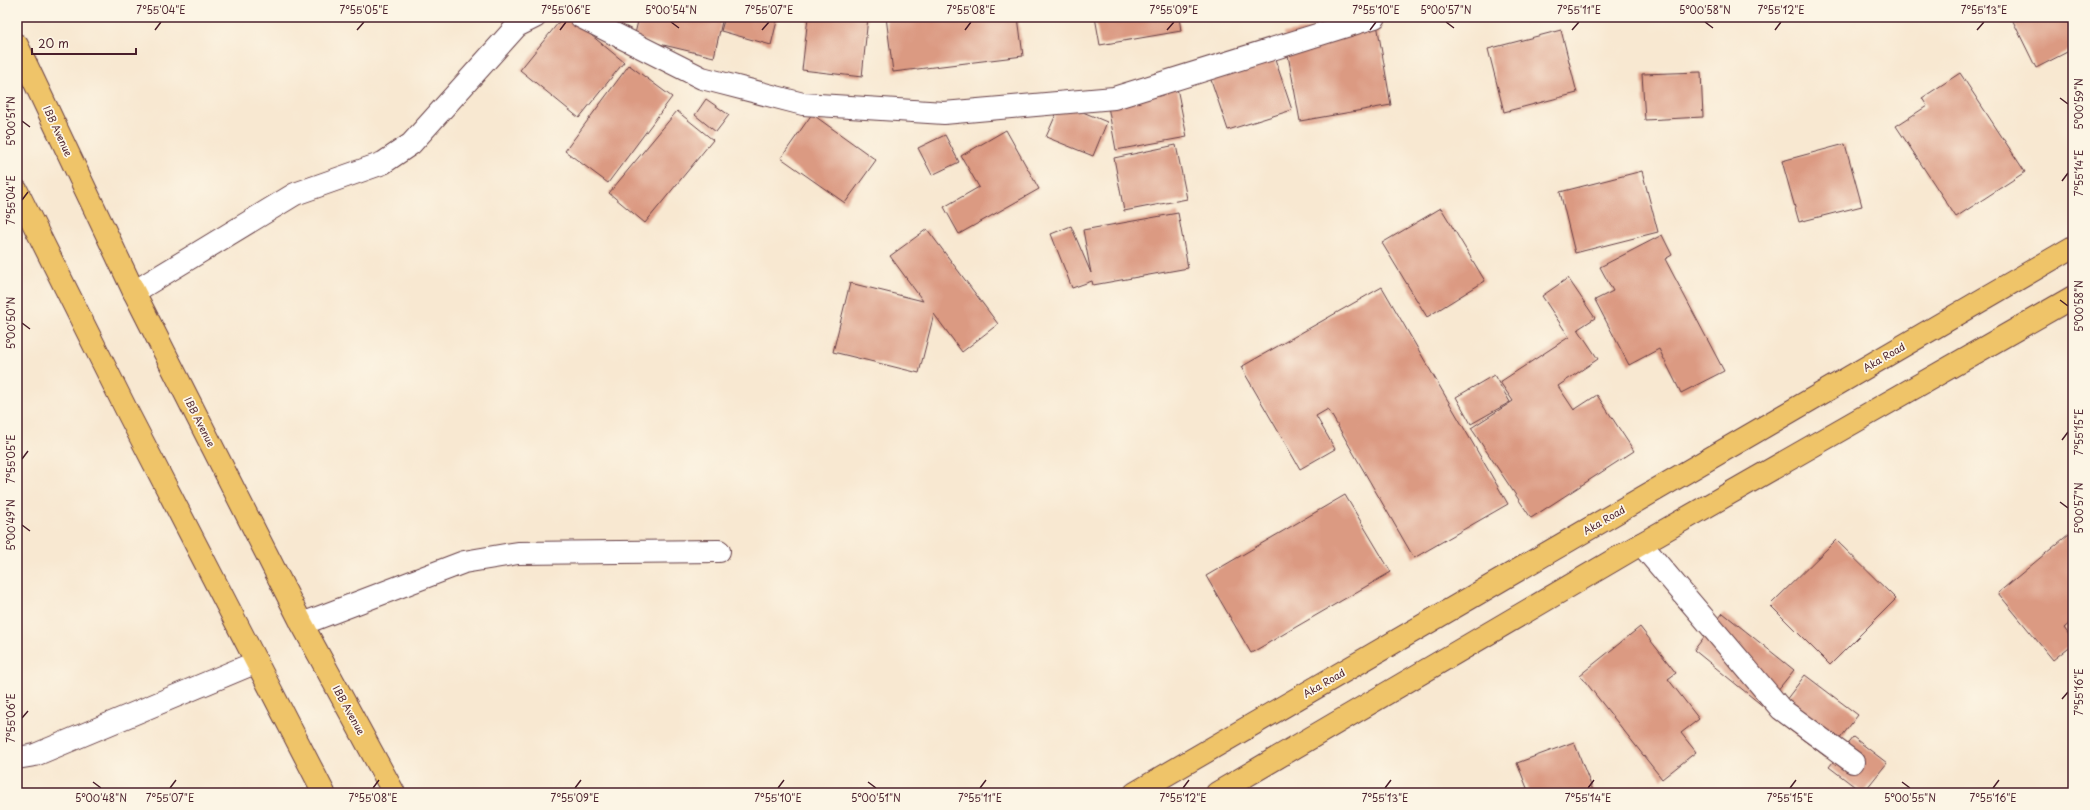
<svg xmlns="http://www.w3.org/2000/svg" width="2090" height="810" font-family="'Playpen Sans',sans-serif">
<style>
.building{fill:#db9a82}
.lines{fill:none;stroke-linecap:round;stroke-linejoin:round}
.street-casing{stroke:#643d44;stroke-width:24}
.primary-casing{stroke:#643d44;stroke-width:24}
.street{stroke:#fff;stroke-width:22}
.primary{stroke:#efc469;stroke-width:22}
.ticks{fill:none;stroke:#4a1f2b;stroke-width:1.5}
.labels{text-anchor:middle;stroke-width:3.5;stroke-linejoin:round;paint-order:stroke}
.street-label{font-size:10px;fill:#4a1f2b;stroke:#fcf5e5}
.neatline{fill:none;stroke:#4a1f2b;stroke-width:1.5}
.ticks-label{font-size:10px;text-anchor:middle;fill:#4a1f2b}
</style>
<rect width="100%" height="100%" fill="#fcf5e5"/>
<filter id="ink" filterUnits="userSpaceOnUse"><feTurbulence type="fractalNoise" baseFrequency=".025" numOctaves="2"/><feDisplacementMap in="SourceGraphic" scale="8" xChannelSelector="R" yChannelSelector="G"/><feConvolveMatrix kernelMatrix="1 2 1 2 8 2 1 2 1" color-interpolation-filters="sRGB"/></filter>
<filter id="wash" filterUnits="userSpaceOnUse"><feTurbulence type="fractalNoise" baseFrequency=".012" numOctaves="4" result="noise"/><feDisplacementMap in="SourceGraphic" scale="16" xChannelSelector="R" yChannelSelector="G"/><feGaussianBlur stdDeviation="0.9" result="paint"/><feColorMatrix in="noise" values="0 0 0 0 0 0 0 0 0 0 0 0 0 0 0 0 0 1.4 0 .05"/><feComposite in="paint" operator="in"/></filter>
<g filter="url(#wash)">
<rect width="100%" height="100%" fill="#f8e8d1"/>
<g id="blocks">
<!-- building -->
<path class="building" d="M563,17H569L624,62L579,118L520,70Z
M639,17H723L714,57L634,38Z
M725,17H778L771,45L721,31Z
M808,17H868L862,77L802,70Z
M886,17H1018L1023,56L893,72Z
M1095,17H1179L1181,31L1100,45Z
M2011,17H2073V49L2036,68Z
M1376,18L1391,105L1300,121L1284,33Z
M1561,30L1577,93L1504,112L1488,49Z
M1270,44L1292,110L1228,130L1206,65Z
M629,65L672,97L608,183L565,151Z
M1701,72L1703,117L1645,120L1642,74Z
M1960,73L2025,172L1956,217L1896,126L1927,106L1922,98Z
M1177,88L1187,137L1116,150L1107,101Z
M706,99L729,115L716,132L695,115Z
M1061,103L1107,122L1093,156L1046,137Z
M677,111L713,140L645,223L609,193Z
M812,114L876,160L845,203L781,158Z
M1006,130L1039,189L959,234L944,207L979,187L961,156Z
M945,135L959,162L932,175L918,148Z
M1845,144L1862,206L1799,222L1782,161Z
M1176,145L1187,199L1124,211L1114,158Z
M1642,171L1658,232L1575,253L1560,192Z
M1441,208L1485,281L1427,317L1382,243Z
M1178,213L1188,268L1093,285L1092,281L1072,288L1051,234L1071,226L1091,273L1083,230Z
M927,229L998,324L962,352L934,314L919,373L833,352L850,283L923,301L890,256Z
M1662,235L1672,255L1665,259L1724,371L1681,393L1659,349L1629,365L1595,300L1613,291L1600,267Z
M1568,278L1595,318L1578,329L1598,359L1558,386L1574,410L1597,395L1634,451L1531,518L1471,428L1513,401L1500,382L1569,337L1542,296Z
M1382,287L1508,504L1414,558L1328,409L1316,416L1335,449L1300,469L1241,367Z
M1494,375L1510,402L1471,424L1456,397Z
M1345,495L1391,572L1251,653L1206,576Z
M2069,534L2073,539V620L2064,628L2073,640V644L2053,660L1998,593Z
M1836,540L1896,599L1830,665L1770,605Z
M1723,613L1794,670L1764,707L1694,650Z
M1640,627L1676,673L1668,679L1699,719L1681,733L1696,752L1662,779L1580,675Z
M1805,675L1858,715L1826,757L1773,717Z
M1853,737L1887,763L1863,793L1829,767Z
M1574,742L1594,793H1529L1517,763Z"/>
</g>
</g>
<g filter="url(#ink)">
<use href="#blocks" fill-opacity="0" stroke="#643d44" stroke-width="1"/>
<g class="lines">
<!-- street casing -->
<g class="street-casing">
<path id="street" d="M581,17L702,78L803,104L944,113L1114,98L1375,17
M134,292L295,194L383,163L411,144L517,26L535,17
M1641,544L1781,709L1853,762
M302,624L464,562L518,553L719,551
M17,758L35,755L257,662"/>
</g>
<!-- primary casing -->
<g class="primary-casing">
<path id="primary" d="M17,45L134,292L302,624L394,793
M17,191L128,413L324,793
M1135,793L2073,247
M1217,793L1641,544L2073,297"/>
</g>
<!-- street -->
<use href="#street" class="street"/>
<!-- primary -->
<use href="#primary" class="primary"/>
</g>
</g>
<!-- ticks -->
<path class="ticks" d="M671,22L679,28M1446,22L1454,28M1705,22L1713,28M155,30L161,22M357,30L364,22M560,30L566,22M762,30L769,22M965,30L971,22M1167,30L1174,22M1370,30L1376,22M1572,30L1579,22M1775,30L1781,22M1977,30L1984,22M2060,98L2068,104M22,121L30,127M2062,181L2068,173M22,200L28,192M2060,300L2068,306M22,323L30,329M2062,440L2068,432M22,459L28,451M2060,502L2068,508M22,525L30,531M2062,699L2068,692M22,718L28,711M93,782L101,788M868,782L876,788M1902,782L1910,788M170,788L176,780M373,788L379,780M575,788L581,780M778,788L784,780M980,788L986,780M1183,788L1189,780M1385,788L1391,780M1588,788L1594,780M1790,788L1796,780M1993,788L1999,780"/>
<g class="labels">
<!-- street labels -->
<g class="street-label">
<text transform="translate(58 131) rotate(65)" y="4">IBB Avenue</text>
<text transform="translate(1884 357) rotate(-30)" y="4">Aka Road</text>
<text transform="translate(200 422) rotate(63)" y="4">IBB Avenue</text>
<text transform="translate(1604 520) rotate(-30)" y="4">Aka Road</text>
<text transform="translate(1324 683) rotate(-30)" y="4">Aka Road</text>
<text transform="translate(349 710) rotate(61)" y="4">IBB Avenue</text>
</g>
</g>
<!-- margin -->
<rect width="2090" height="810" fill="none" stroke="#fcf5e5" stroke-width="44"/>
<!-- scale -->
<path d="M32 48v6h104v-6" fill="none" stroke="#4a1f2b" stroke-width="2"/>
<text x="38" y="48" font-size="12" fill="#4a1f2b" stroke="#fcf5e5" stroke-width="3" paint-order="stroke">20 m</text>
<rect x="22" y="22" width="2046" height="766" class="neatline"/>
<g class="ticks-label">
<text x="161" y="14">7°55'04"E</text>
<text x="364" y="14">7°55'05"E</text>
<text x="566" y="14">7°55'06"E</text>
<text x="671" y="14">5°00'54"N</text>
<text x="769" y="14">7°55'07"E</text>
<text x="971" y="14">7°55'08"E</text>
<text x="1174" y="14">7°55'09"E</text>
<text x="1376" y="14">7°55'10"E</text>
<text x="1446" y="14">5°00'57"N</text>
<text x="1579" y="14">7°55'11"E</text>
<text x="1705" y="14">5°00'58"N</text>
<text x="1781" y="14">7°55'12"E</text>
<text x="1984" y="14">7°55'13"E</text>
<text transform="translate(2079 104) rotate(-90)" y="4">5°00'59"N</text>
<text transform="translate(11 121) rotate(-90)" y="4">5°00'51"N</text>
<text transform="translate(2079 173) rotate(-90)" y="4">7°55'14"E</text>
<text transform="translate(11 200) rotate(-90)" y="4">7°55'04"E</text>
<text transform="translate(2079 306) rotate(-90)" y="4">5°00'58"N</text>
<text transform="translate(11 323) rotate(-90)" y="4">5°00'50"N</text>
<text transform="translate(2079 432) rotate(-90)" y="4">7°55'15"E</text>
<text transform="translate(11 459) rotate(-90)" y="4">7°55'05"E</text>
<text transform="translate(2079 508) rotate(-90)" y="4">5°00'57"N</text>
<text transform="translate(11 525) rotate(-90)" y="4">5°00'49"N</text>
<text transform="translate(2079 692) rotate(-90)" y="4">7°55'16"E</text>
<text transform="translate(11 718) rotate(-90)" y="4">7°55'06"E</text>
<text x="101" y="802">5°00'48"N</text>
<text x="170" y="802">7°55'07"E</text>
<text x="373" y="802">7°55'08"E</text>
<text x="575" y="802">7°55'09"E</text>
<text x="778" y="802">7°55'10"E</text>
<text x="876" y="802">5°00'51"N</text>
<text x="980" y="802">7°55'11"E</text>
<text x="1183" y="802">7°55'12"E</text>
<text x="1385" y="802">7°55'13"E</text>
<text x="1588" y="802">7°55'14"E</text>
<text x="1790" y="802">7°55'15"E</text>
<text x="1910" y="802">5°00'55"N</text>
<text x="1993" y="802">7°55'16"E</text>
</g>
</svg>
